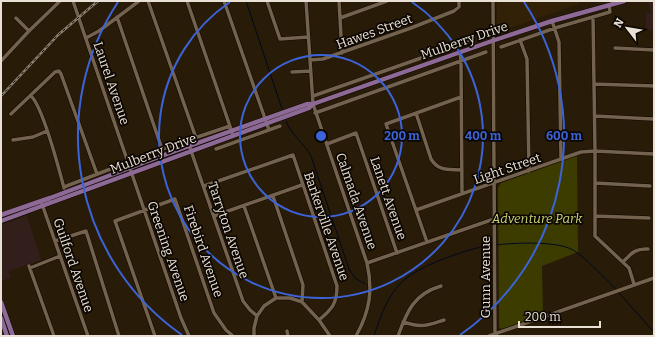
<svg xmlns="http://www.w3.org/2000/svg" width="655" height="337" font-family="Bitter,serif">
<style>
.commercial{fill:#321f1b}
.built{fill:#322007}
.green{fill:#3c3c00}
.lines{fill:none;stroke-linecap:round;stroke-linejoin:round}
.stream{stroke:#00091d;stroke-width:1}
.minor-casing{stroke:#100500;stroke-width:4.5}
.major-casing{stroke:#100500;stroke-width:5.5}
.minor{stroke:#72624e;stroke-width:3.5}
.major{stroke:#8c6a95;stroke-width:4.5}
.rail-casing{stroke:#8c8172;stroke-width:2.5}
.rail{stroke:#0c0702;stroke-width:1;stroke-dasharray:3;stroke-linecap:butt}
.ring{fill:none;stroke:#3c64d8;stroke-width:2}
.labels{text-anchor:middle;stroke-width:3.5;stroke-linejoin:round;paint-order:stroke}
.street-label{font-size:13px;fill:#eae1d6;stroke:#0c0702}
.park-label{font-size:13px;font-style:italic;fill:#ced273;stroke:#0c0702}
.centre{fill:#3c64d8;stroke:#0c0702;stroke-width:2}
.ring-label{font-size:12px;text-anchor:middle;font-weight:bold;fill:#3c64d8;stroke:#0c0702;stroke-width:3.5;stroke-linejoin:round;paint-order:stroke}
</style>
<rect width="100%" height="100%" fill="#281b08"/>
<!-- commercial -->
<path class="commercial" d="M648,1H654V30H646V13H651Z
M27,216L41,260L9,271L11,278L1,281V225Z"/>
<!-- built -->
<path class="built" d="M497,1H579V4L499,32L497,30Z"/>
<!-- green -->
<path class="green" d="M577,156L578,252L542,266L543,315L501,329L499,327L498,188L501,183Z"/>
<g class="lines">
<!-- stream -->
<path class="stream" d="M246,1L282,109
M286,121C291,135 304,143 311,156L349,269L355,278L365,284
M618,292L654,332
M374,336C381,315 387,296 404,280C420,266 453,255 473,249C494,243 554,239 573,250C587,259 604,277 616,289"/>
<!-- minor casing -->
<g class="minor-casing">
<path id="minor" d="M73,1L181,318L189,336
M148,1L196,138
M187,1L233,135
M224,1L269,130
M267,1L280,39L308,37
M306,1L313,104L367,263C373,290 370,311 356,336
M339,1L342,53
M493,1L495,336
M117,17L162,149
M593,17L595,151V236L629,268L634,284
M16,18L29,31
M340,18L387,1
M552,21L559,42L561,159
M86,38L99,31L139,1
M520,40L527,59L529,171
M501,47L555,28L610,12L609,5
M615,48L654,50
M460,53L461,61L462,194
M310,60L323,59L411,28L454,11L459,7V1
M1,61L29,31L60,1
M292,72L311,71
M594,84L654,86
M31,96C43,107 59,169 64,188
M313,96L464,43L469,40
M315,113L486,52
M416,113L431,159C439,172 449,169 462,170
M11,114L55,72L59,71L61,74L97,174
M595,116L653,119
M13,140L33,137L47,131
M327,144L356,133L397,253
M189,145L243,301L250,310L257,316
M216,149L280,126
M595,183L650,186
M204,186L293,155L337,286C337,304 332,309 319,320
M64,187L162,149L230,126
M273,196L303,285L302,302
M42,204L88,336
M244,206L276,298
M416,210L581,152L595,151L654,154
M214,216L302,185
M595,216L649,218
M55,241L86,231L119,336
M427,242L386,124L461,97
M623,262C631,254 635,248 648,249
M367,263L494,219
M29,266L54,336
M30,268L60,256
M403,322C423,328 425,326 444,320
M287,331L288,336
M155,336L115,221L175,199L214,313L226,330L233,336
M254,336V328L257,316L264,306L276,298H290L302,302L319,320L330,336
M398,336C407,311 414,294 441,286
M489,336L654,278"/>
</g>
<!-- major casing -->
<g class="major-casing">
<path id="major" d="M1,215L50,198L164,155L307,104H313
M1,221C103,183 206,146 309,108L313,104L492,41L552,21L624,1
M1,302L13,336
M1,318L7,336"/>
</g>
<!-- minor -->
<use href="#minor" class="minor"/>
<!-- major -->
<use href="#major" class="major"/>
<!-- rail casing -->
<g class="rail-casing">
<path id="rail" d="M1,96L58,35L98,1"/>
</g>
<!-- rail -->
<use href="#rail" class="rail"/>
</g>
<!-- distance rings -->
<g class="ring">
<circle cx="321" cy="136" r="81"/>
<path d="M412 2A162 162 0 1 1 230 2"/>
<path d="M182 335A243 243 0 0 1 118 2M524 2A243 243 0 0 1 460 335"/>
</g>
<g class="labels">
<!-- street labels -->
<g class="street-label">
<text transform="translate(374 31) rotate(-20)" y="5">Hawes Street</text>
<text transform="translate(464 40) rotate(-19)" y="5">Mulberry Drive</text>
<text transform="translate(112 83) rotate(71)" y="5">Laurel Avenue</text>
<text transform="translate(153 153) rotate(-21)" y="5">Mulberry Drive</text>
<text transform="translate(507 168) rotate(-19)" y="5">Light Street</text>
<text transform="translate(389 198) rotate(71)" y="5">Lanett Avenue</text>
<text transform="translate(357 201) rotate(71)" y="5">Calmada Avenue</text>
<text transform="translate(327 226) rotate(71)" y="5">Barkerville Avenue</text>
<text transform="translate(229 230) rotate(71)" y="5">Tarryton Avenue</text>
<text transform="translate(169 251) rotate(71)" y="5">Greening Avenue</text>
<text transform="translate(204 251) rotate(71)" y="5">Firebird Avenue</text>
<text transform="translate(74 265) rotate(71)" y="5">Guilford Avenue</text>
<text transform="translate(485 277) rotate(-90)" y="5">Gunn Avenue</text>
</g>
<!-- park labels -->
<g class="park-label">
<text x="537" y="223">Adventure Park</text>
</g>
</g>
<circle cx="321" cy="136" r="6" class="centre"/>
<g class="ring-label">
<text x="402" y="140">200 m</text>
<text x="483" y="140">400 m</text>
<text x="564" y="140">600 m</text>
</g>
<!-- border -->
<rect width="655" height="337" fill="none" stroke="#eae1d6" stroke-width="4"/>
<!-- north arrow -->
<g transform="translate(627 28) rotate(301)" stroke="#0c0702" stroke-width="3" paint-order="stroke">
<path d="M0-3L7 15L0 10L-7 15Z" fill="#eae1d6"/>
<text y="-6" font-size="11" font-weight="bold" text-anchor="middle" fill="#eae1d6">N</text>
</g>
<!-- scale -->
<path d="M519 321v6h81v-6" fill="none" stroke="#eae1d6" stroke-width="2"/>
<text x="525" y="321" font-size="12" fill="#eae1d6" stroke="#0c0702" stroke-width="3" paint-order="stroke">200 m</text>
</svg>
